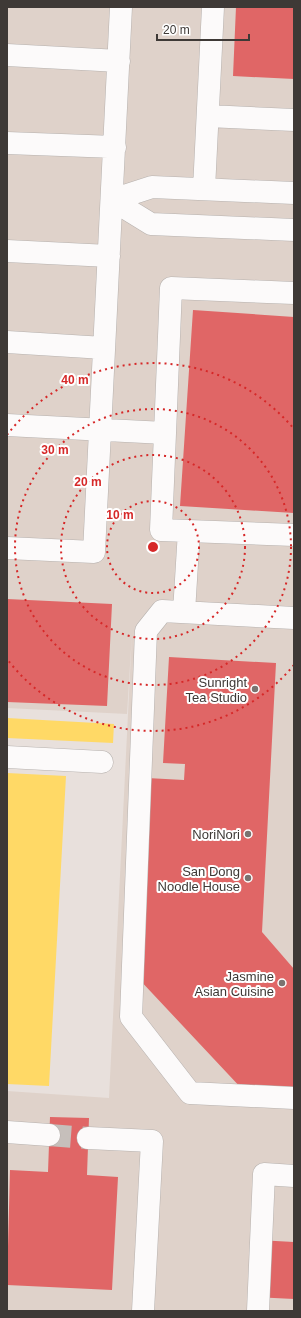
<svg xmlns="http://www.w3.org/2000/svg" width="301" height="1318" font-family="Helvetica,sans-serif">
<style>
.built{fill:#dfd2ca}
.homes{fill:#ffd966}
.shops{fill:#e06666}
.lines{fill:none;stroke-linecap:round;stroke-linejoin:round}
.minor-tunnel{stroke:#c6bfbb;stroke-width:22;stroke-dasharray:22 11;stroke-linecap:butt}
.minor-casing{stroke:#b6b1ae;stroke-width:23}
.minor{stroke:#fcfafa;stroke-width:22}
.ring{fill:none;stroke:#d62828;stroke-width:2;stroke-dasharray:2 4}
.poi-dot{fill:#7a7370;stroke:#fff;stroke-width:1.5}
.labels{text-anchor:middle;stroke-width:4;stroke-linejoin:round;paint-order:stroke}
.poi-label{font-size:13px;fill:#3e3936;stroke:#fff;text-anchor:end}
.centre{fill:#d62828;stroke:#fff;stroke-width:2}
.ring-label{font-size:12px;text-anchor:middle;font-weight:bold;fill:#d62828;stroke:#fff;stroke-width:4;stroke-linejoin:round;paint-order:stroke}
</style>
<rect width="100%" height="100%" fill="#e8e0dc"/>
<!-- built -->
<path class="built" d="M7,7H294V1311H7V1091L109,1098L132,633L127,714L7,708Z"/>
<!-- homes -->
<path class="homes" d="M7,718L114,724L113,743L7,738Z
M7,773L66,776L49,1086L7,1084Z"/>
<!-- shops -->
<path class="shops" d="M236,7H294V79L233,76Z
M193,310L294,317V513L180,506Z
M7,599L112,604L107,706L7,702Z
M169,657L276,663L262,932L294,969V1092L243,1090L137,977L147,778L184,780L185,764L163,763Z
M50,1117L89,1118L87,1175L118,1177L112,1290L7,1285L10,1170L48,1172Z
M257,1240L294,1242V1299L254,1297Z"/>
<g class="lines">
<!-- minor-tunnel -->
<path class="minor-tunnel" d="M49,1135L88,1138"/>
<!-- minor casing -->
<g class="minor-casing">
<path id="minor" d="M7,55L119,61
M208,116L294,120
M7,143L115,147
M204,189L213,7
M112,200L151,224L294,230
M112,200L152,187L294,193
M7,251L109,256
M294,293L171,288L161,530L294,535
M7,342L104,348
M7,425L165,433
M7,548L94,552L121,7
M184,612L189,531
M294,618L162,611L146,631L131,1017L190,1093L294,1098
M7,757L102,762
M7,1132L49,1135
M88,1138L152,1141L143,1311
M258,1311L264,1174L294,1176"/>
</g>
<!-- minor -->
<use href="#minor" class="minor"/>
</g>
<!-- distance rings -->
<g class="ring">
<circle cx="153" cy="547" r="46"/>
<circle cx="153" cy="547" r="92"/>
<circle cx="153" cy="547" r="138"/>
<path d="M294 665A184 184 0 0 1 7 659M7 435A184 184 0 0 1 294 429"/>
</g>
<!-- markers -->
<g class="poi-dot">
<circle cx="255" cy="689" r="4"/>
<circle cx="248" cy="834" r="4"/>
<circle cx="248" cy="878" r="4"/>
<circle cx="282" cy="983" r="4"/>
</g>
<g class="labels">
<!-- poi labels -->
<g class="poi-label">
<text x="247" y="687">Sunright<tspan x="247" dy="15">Tea Studio</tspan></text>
<text x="240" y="839">NoriNori</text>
<text x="240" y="876">San Dong<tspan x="240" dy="15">Noodle House</tspan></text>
<text x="274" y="981">Jasmine<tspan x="274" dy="15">Asian Cuisine</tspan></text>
</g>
</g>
<circle cx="153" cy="547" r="6" class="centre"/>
<g class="ring-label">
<text x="75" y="384">40 m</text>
<text x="55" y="454">30 m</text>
<text x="88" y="486">20 m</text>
<text x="120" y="519">10 m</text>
</g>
<!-- border -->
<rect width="301" height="1318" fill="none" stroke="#3e3936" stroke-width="16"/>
<!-- scale -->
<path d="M157 34v6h92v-6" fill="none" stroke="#3e3936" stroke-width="2"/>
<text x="163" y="34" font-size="12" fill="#3e3936" stroke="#ffffff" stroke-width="3" paint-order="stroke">20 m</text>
</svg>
